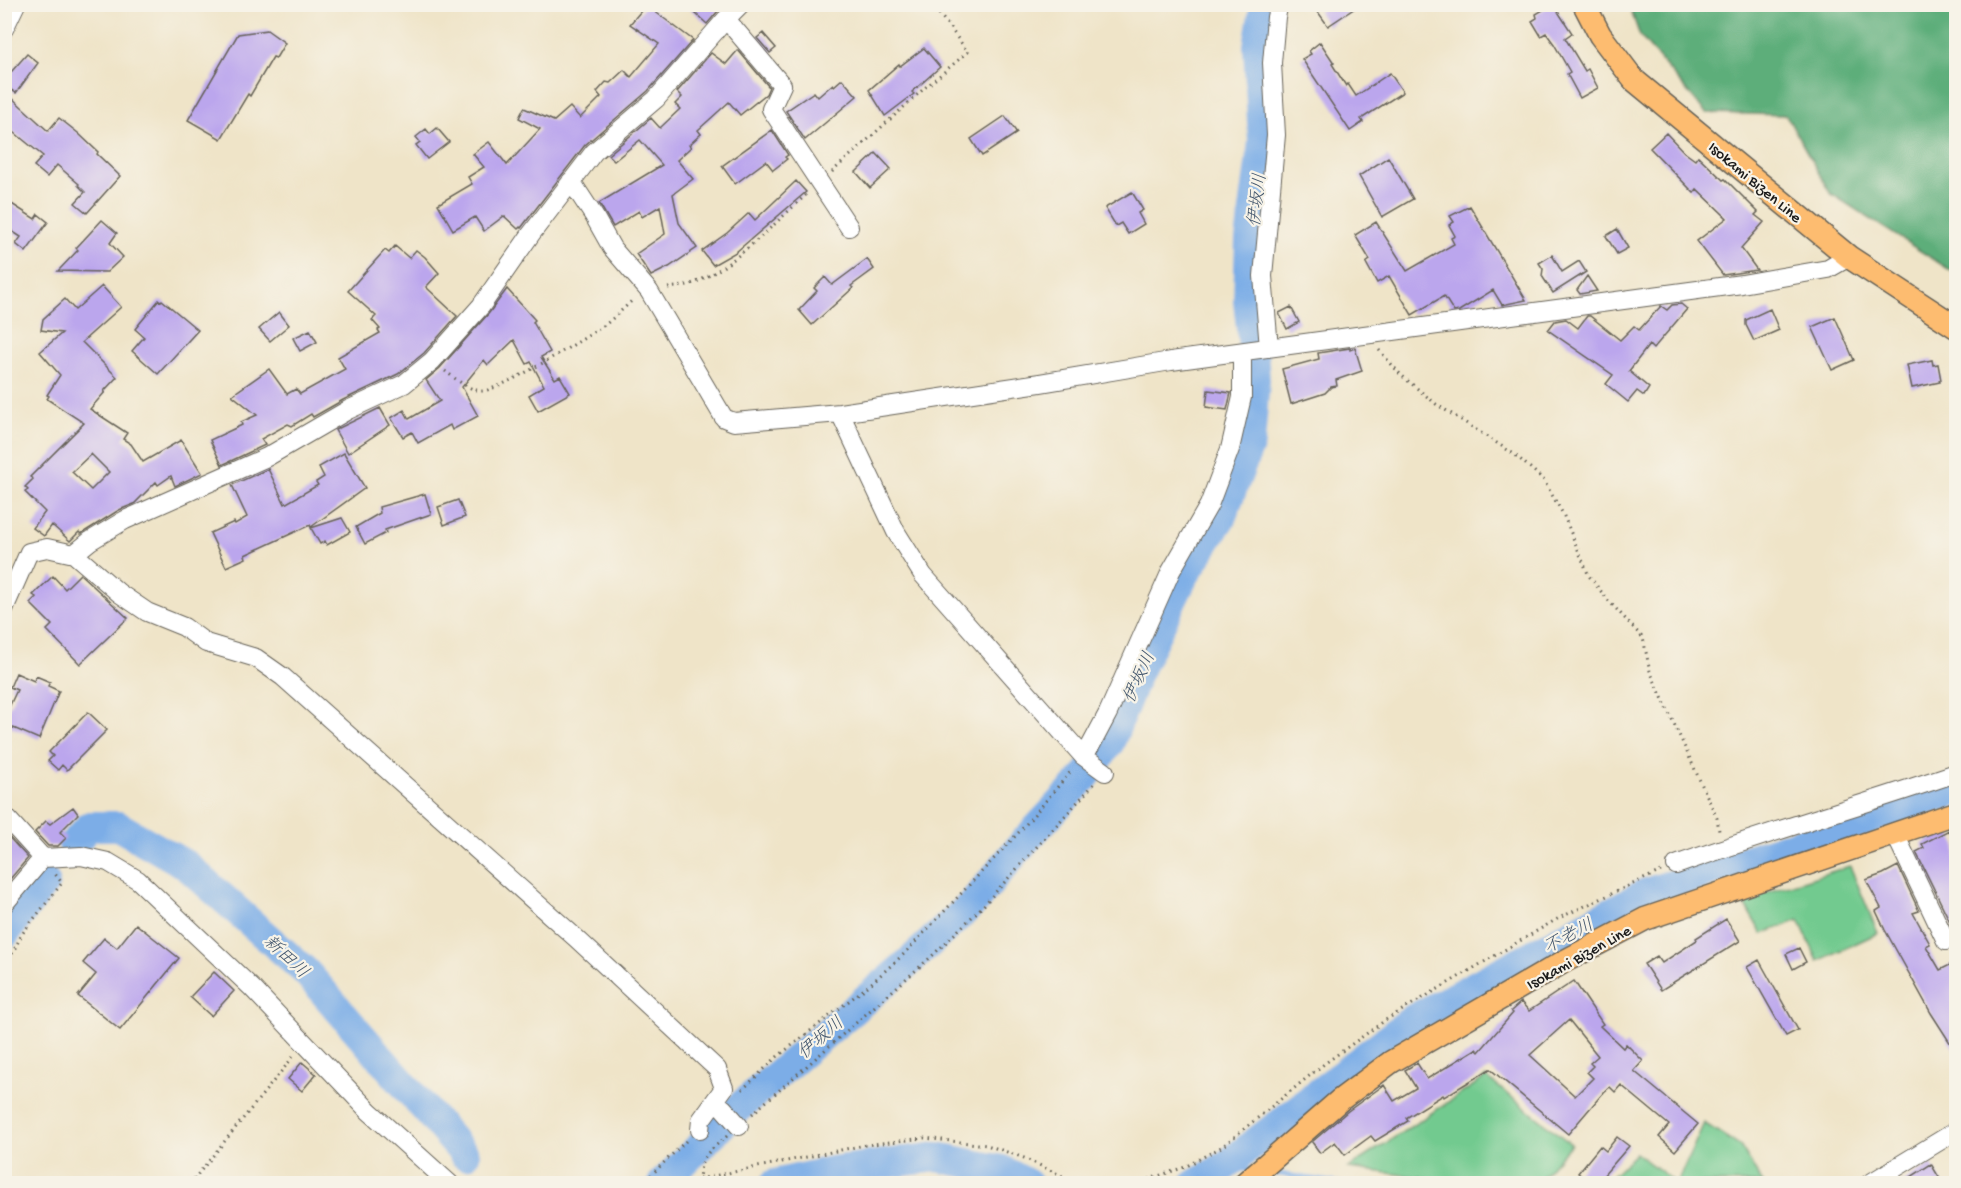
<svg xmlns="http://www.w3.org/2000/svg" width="1961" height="1188" font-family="'Gochi Hand','Klee One',sans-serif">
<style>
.green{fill:#72ca8f;stroke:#477356;stroke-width:1.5}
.forest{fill:#5dae7a;stroke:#3c654b;stroke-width:1.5}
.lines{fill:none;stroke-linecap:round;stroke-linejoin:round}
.stream{stroke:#7bade7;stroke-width:5}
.river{stroke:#7bade7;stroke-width:30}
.building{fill:#bba6ed;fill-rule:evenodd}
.minor-casing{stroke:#666258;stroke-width:20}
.major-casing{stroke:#666258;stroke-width:25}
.path{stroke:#666258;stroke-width:3;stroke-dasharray:1.5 4.5;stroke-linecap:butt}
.minor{stroke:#fff;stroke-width:18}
.major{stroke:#fdbc6f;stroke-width:22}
.labels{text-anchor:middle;stroke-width:4.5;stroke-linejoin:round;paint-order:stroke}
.street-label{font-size:16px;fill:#1c1c1c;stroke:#f7f3e8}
.water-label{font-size:18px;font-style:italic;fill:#42566d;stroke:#f7f3e8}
</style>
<rect width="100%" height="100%" fill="#f7f3e8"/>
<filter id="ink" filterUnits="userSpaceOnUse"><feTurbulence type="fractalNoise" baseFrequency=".0167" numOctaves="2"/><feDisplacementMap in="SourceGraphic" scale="12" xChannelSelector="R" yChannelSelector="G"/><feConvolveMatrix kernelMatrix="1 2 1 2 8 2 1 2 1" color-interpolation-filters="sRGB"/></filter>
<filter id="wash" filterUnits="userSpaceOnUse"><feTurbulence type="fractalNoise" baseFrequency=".008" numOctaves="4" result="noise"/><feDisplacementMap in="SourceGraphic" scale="24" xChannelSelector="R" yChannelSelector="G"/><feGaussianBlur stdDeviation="1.35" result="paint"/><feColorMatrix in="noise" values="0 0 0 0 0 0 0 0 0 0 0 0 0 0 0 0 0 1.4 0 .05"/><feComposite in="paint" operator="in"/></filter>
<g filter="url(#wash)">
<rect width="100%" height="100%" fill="#efe4c8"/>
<!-- green -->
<path class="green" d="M1850,866L1878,933L1818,961L1799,920L1762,934L1742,900Z
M1486,1077L1571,1144L1537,1183H1466L1348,1168Z
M1704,1123L1740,1146L1763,1183H1677Z
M1636,1153L1676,1183H1605Z"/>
<!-- forest -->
<path class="forest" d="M1629,5H1956V274L1830,193L1786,115L1706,113L1640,36Z"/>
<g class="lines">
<!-- stream -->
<path class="stream" d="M1225,1166L1249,1170
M1267,1172L1343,1184"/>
<!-- river -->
<path class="river" d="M73,844L90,826H118L186,865L306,972L465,1155
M4,935L45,882
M662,1184L744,1103L908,963L972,904L1025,841L1085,777L1110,742L1137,673L1183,578L1221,518L1250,443L1255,380L1252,336L1248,301L1250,240L1263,142L1258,46L1265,4
M774,1184L831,1171L937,1157L1002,1170L1028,1184
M1195,1184L1225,1166L1413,1019L1646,893L1956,791"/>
</g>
<g id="blocks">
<!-- building -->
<path class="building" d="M685,4H710L718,11L707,24Z
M1330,4H1361L1328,26L1318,12Z
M1553,4L1572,33L1565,38L1585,71L1588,69L1598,88L1580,98L1567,74L1570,72L1554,44L1546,33L1541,36L1532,21L1537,18L1536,14Z
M646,5L693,40L648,91L585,145L521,228L520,227L518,229L504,216L484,231L475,217L453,230L438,204L472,184L468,177L484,167L473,154L489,142L507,165L540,129L519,118L524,108L554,121L570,107L580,118L601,97L597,92L606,82L610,83L624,70L631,77L659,44L630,24Z
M267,30L285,43L276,58L273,57L250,96L248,94L221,139L188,120L238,34Z
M763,33L776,48L770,53L757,38Z
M1320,42L1334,63L1332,64L1346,86L1348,84L1356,96L1390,73L1403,92L1361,119L1363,122L1350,131L1302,59L1311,54L1309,51Z
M924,48L940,67L912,92L914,94L885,116L869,90L899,64L900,66Z
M738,50L769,87L766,94L740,115L729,102L698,130L701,134L689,145L691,147L677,160L693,179L673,194L679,223L697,248L669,267L651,276L636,254L665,234L660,206L642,217L639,211L613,227L599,203L662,165L640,140L614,161L608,155L651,118L660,128L680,109L675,104L682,97L677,92L711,53L726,64Z
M27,54L38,63L16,93L4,85V80Z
M842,79L857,96L805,140L786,111L814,92L818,97L833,84L834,86Z
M11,97L48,131L59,118L78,133L98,152L97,154L120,176L87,213L75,203L85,192L78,185L79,184L57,165L47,177L34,166L43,156L4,124V105Z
M1005,116L1017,133L982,156L971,139Z
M437,128L449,142L427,159L416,145L420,142L416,137L426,129L430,134Z
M772,130L788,155L785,157L787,159L773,170L766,161L735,184L722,166Z
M1666,133L1684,152L1695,160L1698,156L1723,180L1725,179L1758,212L1755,215L1764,222L1741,248L1757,270L1723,275L1697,241L1727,218L1697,189L1694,193L1650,148Z
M876,153L891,169L870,188L856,172Z
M1388,157L1413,199L1382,217L1359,176Z
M796,181L806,192L736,252L713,265L702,251L727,233L749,213L755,220Z
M1132,192L1143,210L1138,213L1144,224L1128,234L1121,223L1116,226L1105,208Z
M4,199L35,219L38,214L48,222L26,252L16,244L21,237L4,226Z
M1470,206L1526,300L1502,305L1493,290L1459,311L1454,312L1444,296L1412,315L1389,276L1377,283L1366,263L1370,260L1355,235L1376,222L1407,271L1454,244L1451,238L1455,236L1449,225L1454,222L1450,216Z
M102,220L117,233L110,243L123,257L107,272L58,271L78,250L76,248Z
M1617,229L1628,248L1617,254L1606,236Z
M395,246L409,258L416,250L425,257L439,273L426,287L457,316L424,353L398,374L343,400L313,417L311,414L292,426L288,424L261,439L265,445L222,465L210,440L242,425L241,422L257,415L232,395L269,369L287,394L296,389L300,394L345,369L338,357L380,333L378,330L380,329L372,320L376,316L348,291L385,250L389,253Z
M1552,255L1562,272L1579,261L1586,272L1553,293L1542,276L1543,269L1539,263Z
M867,259L874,269L851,286L853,288L812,325L799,310L817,291L814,288L825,277L832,285Z
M1587,276L1597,291L1580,294L1577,290Z
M102,286L121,307L82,342L117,377L104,391L105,392L90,409L127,433L123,439L131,444L143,462L181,440L202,473L175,486L171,476L158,485L156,482L134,504L119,510L81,534L79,532L70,541L52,525L44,536L33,528L45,512L25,492L28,490L25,487L33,479L30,477L84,423L47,399L49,396L47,395L60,375L40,352L62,333L41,330L43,319L65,299L75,310ZM91,454L109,472L91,490L72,472Z
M507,289L535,320L533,322L550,352L541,357L555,379L560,376L570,393L538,411L529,395L544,386L531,362L527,364L514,340L488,365L484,360L462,387L478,416L452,430L450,425L418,443L412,432L403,437L391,418L404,410L409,419L440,401L426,380L440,368L489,313Z
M159,300L161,301L162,300L198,330L158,374L132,351L144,337L135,329Z
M1681,304L1687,309L1653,349L1649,345L1629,371L1649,388L1644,396L1637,391L1628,402L1606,384L1613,375L1548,330L1555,321L1566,319L1578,328L1587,316H1590L1620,340L1634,326L1639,330L1661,306L1667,310L1672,305Z
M1291,307L1299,322L1287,329L1279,313Z
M1770,309L1779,330L1754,341L1746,325V320Z
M279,312L289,325L270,341L259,329Z
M1835,317L1854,360L1832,370L1812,327Z
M310,330L317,342L300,351L293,338Z
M1350,348V350L1355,348L1362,371L1336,380L1337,386L1331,387L1325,393L1291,404L1282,369L1319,359L1318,353Z
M1932,360L1933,365L1938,364L1941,380H1939L1940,382L1912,388L1907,365Z
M1208,390L1231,393L1227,410L1206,407Z
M380,408L390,425L348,453L335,430Z
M344,453L365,488L311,527L310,525L245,555L246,558L226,567L210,533L234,522L235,524L247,517L232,485L268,469L285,504L318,485L316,482L324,477L319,467Z
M425,494L431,514L385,530L386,533L365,544L356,527L380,513L379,507Z
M458,500L465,517L444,525L438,507Z
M342,518L350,532L327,545L325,541L320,544L311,528Z
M80,574L128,618L80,664L47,630L52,625L30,603L36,597L33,595L53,576L65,589Z
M16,673L34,681L36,676L50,682L48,686L59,691L39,739L4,724V718L17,690L10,687Z
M88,712L107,730L67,770L62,765L58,770L48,761L53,756L49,752Z
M73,807L78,814L60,832L66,838L58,846H48L35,832L46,821L50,824Z
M1949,830L1956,843V934L1916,852L1924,848L1922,844Z
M4,832L28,858L4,886Z
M1898,866L1919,911L1913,913L1930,944L1926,946L1940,970L1956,962V1052L1931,1013L1885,930L1876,911L1881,908L1866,880L1883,874Z
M1726,919L1740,941L1661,990L1644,964L1657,956L1662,963L1697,940L1696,938Z
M136,924L179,958L120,1030L78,996L96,974L83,963L104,938L117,948Z
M1799,948L1806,962L1793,969L1786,954Z
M1759,960L1798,1030L1786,1036L1747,967Z
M214,972L234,991L211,1016L190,997Z
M1574,981L1603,1024L1600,1026L1623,1048L1626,1044L1643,1061L1634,1071L1698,1124L1675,1151L1659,1137L1669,1125L1621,1085L1615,1092L1610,1087L1604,1092L1568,1134L1490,1069L1444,1097L1443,1095L1406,1118L1408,1121L1375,1141L1371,1136L1345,1155L1335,1142L1320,1153L1312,1142L1348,1111L1384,1085L1394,1101L1416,1088L1405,1070L1417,1063L1427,1079L1476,1049L1479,1052L1513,1013L1511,1011L1521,1002L1529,1011ZM1569,1020L1598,1056L1590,1063L1593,1066L1587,1072L1593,1078L1575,1096L1530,1055Z
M302,1062L316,1074L302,1091L288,1079Z
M1617,1137L1629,1146L1596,1184H1591L1578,1173L1600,1146L1606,1151Z
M1931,1164L1943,1184H1900Z"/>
</g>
</g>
<g filter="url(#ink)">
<use href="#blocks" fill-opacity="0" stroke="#666258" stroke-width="1.5"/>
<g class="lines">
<!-- minor casing -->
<g class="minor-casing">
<path id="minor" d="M726,19L782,85L771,109L849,227
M4,29L16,4
M571,181L594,216L612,248L649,291L724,418L734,422L840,413L1040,383L1171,361L1742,284L1828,269L1849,257
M1269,348L1263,276L1276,135L1272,63L1276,17L1279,4
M840,413L896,532L923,575L1083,756L1105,772
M74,554L90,541L125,520L267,457L348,410L404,384L432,361L481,306L531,234L594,152L656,99L726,19L741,4
M4,609L29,552L47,548L74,554L119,593L147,612L184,627L206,643L256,658L283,677L577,939L717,1069L724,1088L701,1120L700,1130
M1083,756L1091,745L1108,713L1171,571L1209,505L1230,449L1242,397V352
M4,815L43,858
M1895,834L1946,941
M1676,865C1768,832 1863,805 1956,773
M4,904L43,858L81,856L108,862L138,880L252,988L369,1111L450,1184
M723,1108L739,1126
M1869,1184L1956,1131"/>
</g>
<!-- major casing -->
<g class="major-casing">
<path id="major" d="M1584,4L1600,35L1634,80L1849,257L1956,327
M1244,1184L1340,1100L1391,1062L1565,961L1645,919L1956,813"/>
</g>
<!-- path -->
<path class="path" d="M832,172L927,86L968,52L932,4
M668,288C674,287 681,287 687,285C724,276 777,221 807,194
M1379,350L1401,375L1436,404L1514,454L1543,479L1563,514L1589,576L1607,599L1643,638L1650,671L1717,818L1719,831
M445,371C456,379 467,389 481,391C499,392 587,337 606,324C616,316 625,307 634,299
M4,970L22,934L62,883L55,874
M742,1090L777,1057L868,986L905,953L1021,830L1072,770
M752,1114L931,957L982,907L1094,784
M727,1136C709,1152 701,1154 699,1179L865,1145L924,1138L987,1145L1024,1158L1071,1180L1090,1184
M190,1184L293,1057
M642,1184L688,1139
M863,1184C898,1176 932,1176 967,1184
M1125,1184L1140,1182L1185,1167L1223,1146L1324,1064L1387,1019L1559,918L1661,871"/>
<!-- minor -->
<use href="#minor" class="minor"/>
<!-- major -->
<use href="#major" class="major"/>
</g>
</g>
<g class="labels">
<!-- street labels -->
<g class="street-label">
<text transform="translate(1756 181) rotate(40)" y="6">Isokami Bizen Line</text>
<text transform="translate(1578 956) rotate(-29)" y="6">Isokami Bizen Line</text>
</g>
<!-- water labels -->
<g class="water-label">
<text transform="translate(1256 200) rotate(-83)" y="6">伊坂川</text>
<text transform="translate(1138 677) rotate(-66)" y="6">伊坂川</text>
<text transform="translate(1568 935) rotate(-28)" y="6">不老川</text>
<text transform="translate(287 956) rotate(43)" y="6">新田川</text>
<text transform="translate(820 1037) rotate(-41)" y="6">伊坂川</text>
</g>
</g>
<!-- margin -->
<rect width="1961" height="1188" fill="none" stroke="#f7f3e8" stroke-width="24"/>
</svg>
